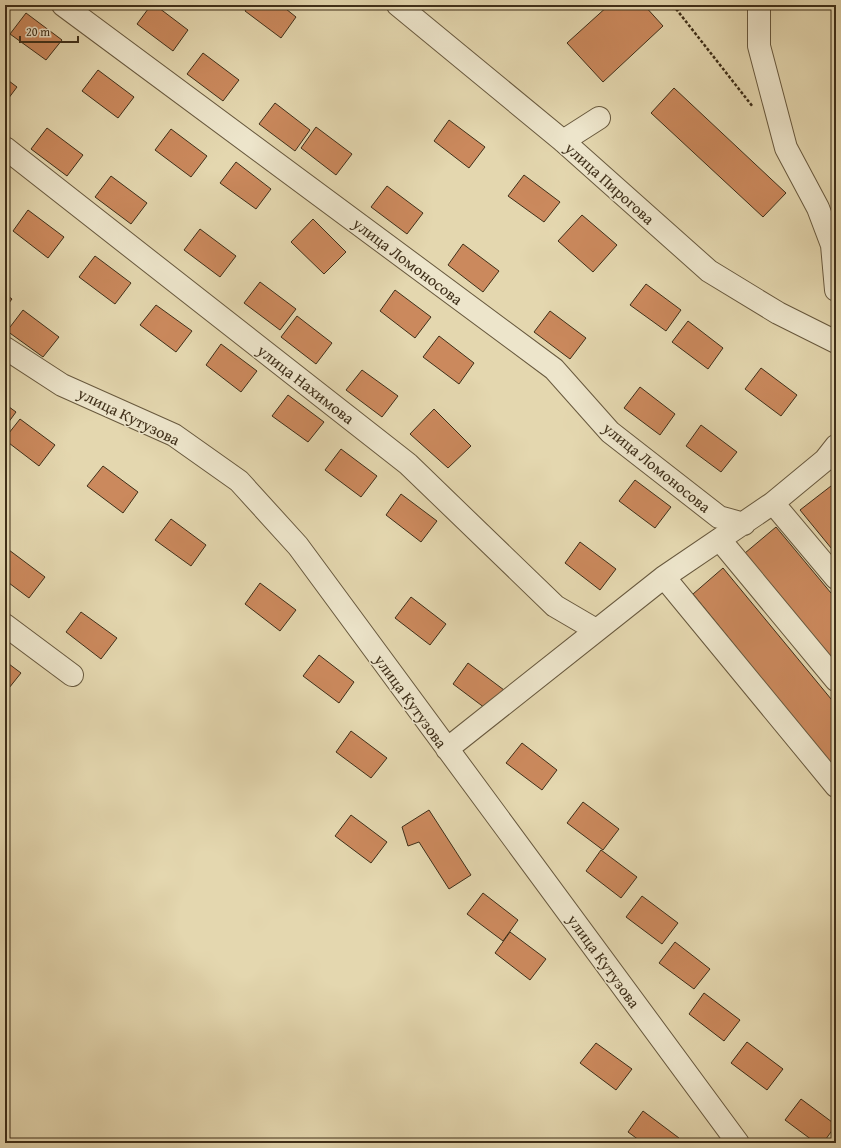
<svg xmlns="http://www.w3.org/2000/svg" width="841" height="1148" font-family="'Gentium Book Plus',serif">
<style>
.building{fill:#cb895d;stroke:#3f2f19}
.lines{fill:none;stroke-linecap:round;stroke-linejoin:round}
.minor-casing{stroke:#68593e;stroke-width:24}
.path{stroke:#3f2f19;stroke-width:2.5;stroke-dasharray:3 2;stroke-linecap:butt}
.minor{stroke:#ede5cb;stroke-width:22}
.labels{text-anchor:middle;stroke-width:3;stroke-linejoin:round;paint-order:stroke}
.street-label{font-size:16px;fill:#3f2f19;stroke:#ede5cb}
</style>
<rect width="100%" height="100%" fill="#e4d7af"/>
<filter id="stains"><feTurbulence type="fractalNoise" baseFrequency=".005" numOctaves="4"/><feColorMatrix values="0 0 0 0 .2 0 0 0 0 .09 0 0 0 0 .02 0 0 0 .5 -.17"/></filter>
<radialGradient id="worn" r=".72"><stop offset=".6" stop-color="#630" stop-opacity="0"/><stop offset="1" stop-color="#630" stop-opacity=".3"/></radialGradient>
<!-- building -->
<path class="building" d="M151,5H155L188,30L173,51L137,24Z
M249,5H281L296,17L281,38L245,11Z
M609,5H644L663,26L603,82L567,43Z
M26,13L62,40L46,60L10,34Z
M203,53L239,80L223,101L187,74Z
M98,70L134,97L118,118L82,91Z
M5,78L17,87L5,103Z
M674,88L786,193L763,217L651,113Z
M275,103L310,130L295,151L259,124Z
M449,120L485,147L469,168L434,141Z
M316,127L352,154L336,175L301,148Z
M47,128L83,155L67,176L31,149Z
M171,129L207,156L191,177L155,150Z
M236,162L271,189L256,209L220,183Z
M524,175L560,202L544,222L508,196Z
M111,176L147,203L131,224L95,197Z
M387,186L423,213L407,234L371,207Z
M28,210L64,237L48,258L13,231Z
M582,215L617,245L593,272L558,241Z
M313,219L346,252L324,274L291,242Z
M200,229L236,256L220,277L184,250Z
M463,244L499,271L483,292L448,265Z
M95,256L131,283L115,304L79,277Z
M260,282L296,309L280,330L244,303Z
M646,284L681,310L666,331L630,305Z
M395,290L431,317L415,338L380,311Z
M5,294L12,299L5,308Z
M156,305L192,331L176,352L140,325Z
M23,310L59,337L43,357L7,331Z
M550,311L586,338L570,359L534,332Z
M297,316L332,343L316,364L281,337Z
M688,321L723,348L708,369L672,342Z
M439,336L474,363L459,384L423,357Z
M221,344L257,371L241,392L206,365Z
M761,368L797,395L781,416L745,389Z
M362,370L398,396L382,417L346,390Z
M640,387L675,414L660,435L624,408Z
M288,395L324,422L308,442L272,416Z
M5,404L16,412L5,427Z
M434,409L471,446L448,468L410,434Z
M20,419L55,445L39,466L5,440V438Z
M701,425L737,452L721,472L686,446Z
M341,449L377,476L361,497L325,470Z
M103,466L138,492L123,513L87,486Z
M635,480L671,507L655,528L619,501Z
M831,486L836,492V554L800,510Z
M401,494L437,521L421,542L386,515Z
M171,519L206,545L191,566L155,540Z
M776,527L836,599V663L745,553Z
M580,542L616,569L600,590L565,563Z
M9,550L45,577L29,598L5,580V556Z
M723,568L836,705V770L693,594Z
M260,583L296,610L280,631L245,604Z
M411,597L446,624L430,645L395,618Z
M81,612L117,638L101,659L66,632Z
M319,655L354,682L339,703L303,676Z
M5,661L21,673L5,693Z
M468,663L504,690L489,711L453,684Z
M351,731L387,758L371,778L336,752Z
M522,743L557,770L542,790L506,763Z
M583,802L619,829L603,850L567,823Z
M429,810L471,875L449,889L419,842L408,846L402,827Z
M351,815L387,842L371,863L335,836Z
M601,850L637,877L621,898L586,871Z
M483,893L518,920L503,941L467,914Z
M642,896L678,923L662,944L626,917Z
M510,932L546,959L530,980L495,953Z
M675,942L710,969L694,989L659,963Z
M704,993L740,1020L724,1041L689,1014Z
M747,1042L783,1069L767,1090L731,1063Z
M596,1043L632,1069L616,1090L580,1063Z
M801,1099L836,1125L823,1143H816L785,1120Z
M643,1111L679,1138L675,1143H643L628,1132Z"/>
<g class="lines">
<!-- minor casing -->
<g class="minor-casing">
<path id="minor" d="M63,5L554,369L610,432L719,517L744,524
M398,5L563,141L709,271L778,313L836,342
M759,5V46L786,148L818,208L832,245L836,290
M563,141L599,118
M5,148L408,464L555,606L596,630
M5,348L62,385L174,435L239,481L298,546L738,1143
M773,503L836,578
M720,540L836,680
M664,577L836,786
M5,625L72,675
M447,749L664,577L773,503L825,460L836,446"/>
</g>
<!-- path -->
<path class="path" d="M673,5L753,107"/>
<!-- minor -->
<use href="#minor" class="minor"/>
</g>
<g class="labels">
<!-- street labels -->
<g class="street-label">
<text transform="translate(610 183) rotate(42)" y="6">улица Пирогова</text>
<text transform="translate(408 261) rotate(37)" y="6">улица Ломоносова</text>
<text transform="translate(306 384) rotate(38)" y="6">улица Нахимова</text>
<text transform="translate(129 416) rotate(26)" y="6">улица Кутузова</text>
<text transform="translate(657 467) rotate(39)" y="6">улица Ломоносова</text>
<text transform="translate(411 701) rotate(54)" y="6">улица Кутузова</text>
<text transform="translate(604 961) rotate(54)" y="6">улица Кутузова</text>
</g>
</g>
<!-- margin -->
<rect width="841" height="1148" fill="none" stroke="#e4d7af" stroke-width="20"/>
<rect x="6" y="6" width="829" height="1136" fill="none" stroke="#3f2f19" stroke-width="2"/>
<rect x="10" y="10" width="821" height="1128" fill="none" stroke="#3f2f19"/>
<!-- scale -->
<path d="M20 36v6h58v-6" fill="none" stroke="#3f2f19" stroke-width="2"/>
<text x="26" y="36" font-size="12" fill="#3f2f19" stroke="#ede5cb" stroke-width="3" paint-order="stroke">20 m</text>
<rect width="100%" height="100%" filter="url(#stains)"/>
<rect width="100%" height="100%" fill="url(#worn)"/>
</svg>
